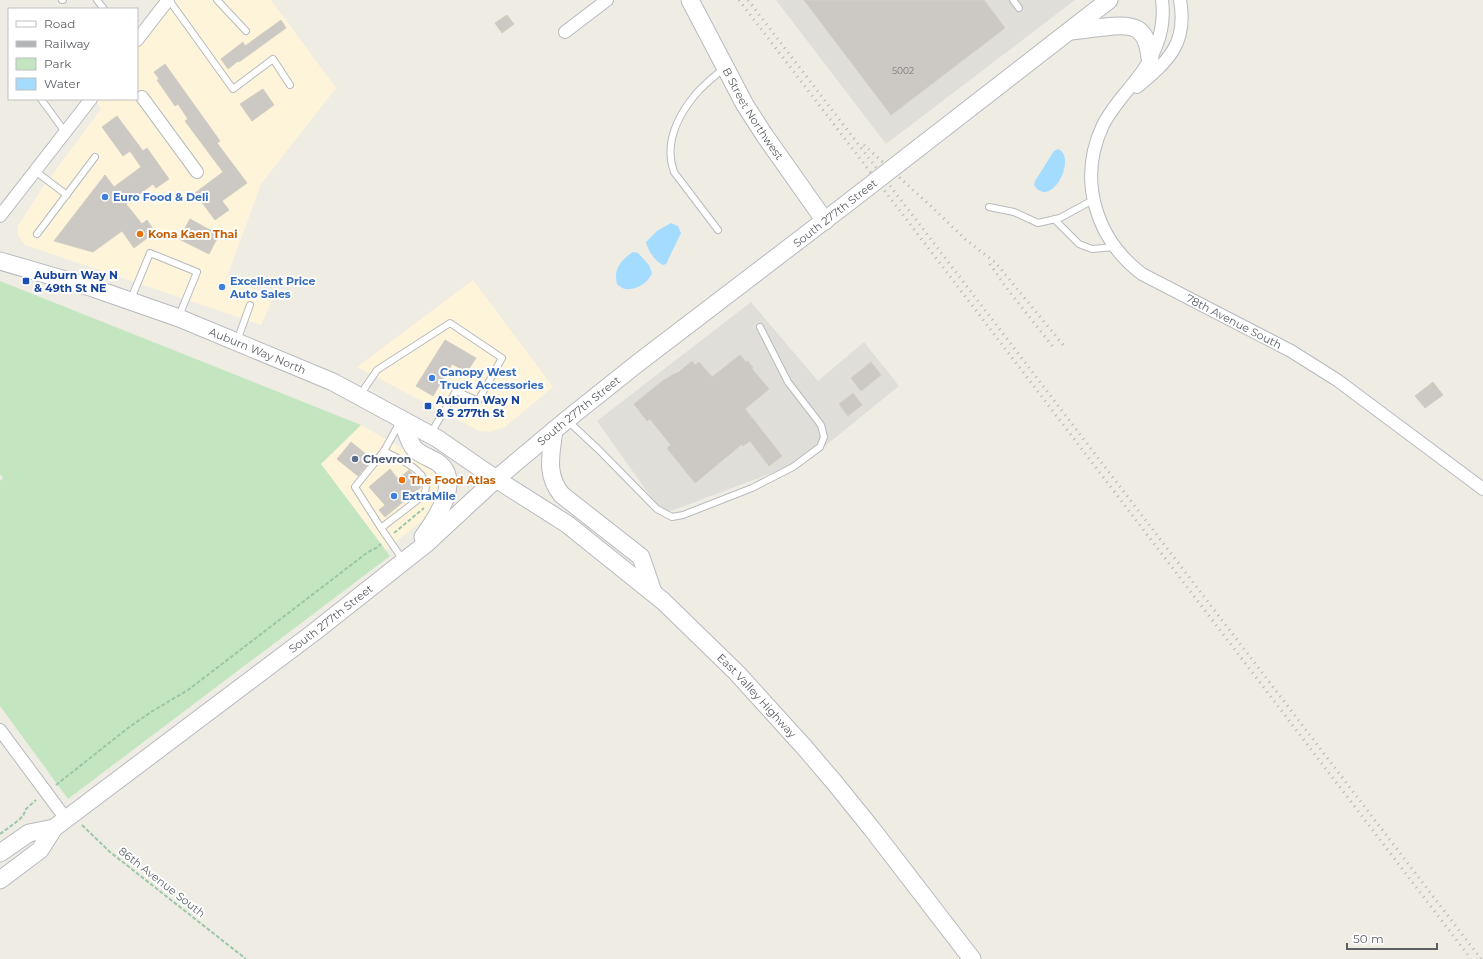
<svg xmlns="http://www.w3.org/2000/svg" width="1483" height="959" font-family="Montserrat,sans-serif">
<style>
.commercial{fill:#fef4da}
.industrial{fill:#e0ded9}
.green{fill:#c3e6c1}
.water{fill:#a4dcff}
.building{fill:#ccc8c3;stroke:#d3cdc3}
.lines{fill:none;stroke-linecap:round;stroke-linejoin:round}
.lane-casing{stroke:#b7babe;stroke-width:8}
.street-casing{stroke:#b7babe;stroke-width:14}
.secondary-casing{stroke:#b6b9be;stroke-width:19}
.path{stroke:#9ac7a5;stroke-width:2;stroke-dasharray:4 2;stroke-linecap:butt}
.lane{stroke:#fff;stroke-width:6}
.street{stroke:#fff;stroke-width:12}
.secondary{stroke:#fff;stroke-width:17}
.rail{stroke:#b3b4b5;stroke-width:3;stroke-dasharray:1 5;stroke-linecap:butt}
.secondary-bridge-casing{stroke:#b6b9be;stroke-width:19;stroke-linecap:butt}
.secondary-bridge{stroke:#fff;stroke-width:17}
.shop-dot{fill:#3f7fe0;stroke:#fff;stroke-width:1.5}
.food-dot{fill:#e8710a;stroke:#fff;stroke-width:1.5}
.transit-dot{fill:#1a4fb4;stroke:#fff;stroke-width:1.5}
.service-dot{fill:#5c6f8a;stroke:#fff;stroke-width:1.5}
.labels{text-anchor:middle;stroke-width:4;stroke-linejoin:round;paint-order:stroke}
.number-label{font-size:9px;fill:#787a7c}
.street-label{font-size:11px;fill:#5c6065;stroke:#fff}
.shop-label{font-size:11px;font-weight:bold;fill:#366cbe;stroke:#fff;text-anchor:start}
.food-label{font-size:11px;font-weight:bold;fill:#c56008;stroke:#fff;text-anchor:start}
.transit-label{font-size:11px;font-weight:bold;fill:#164399;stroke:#fff;text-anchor:start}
.service-label{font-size:11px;font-weight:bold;fill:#4e5e75;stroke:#fff;text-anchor:start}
</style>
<rect width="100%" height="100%" fill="#efece4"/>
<!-- commercial -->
<path class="commercial" d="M159,0H271L336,88L261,184L227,277L273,298L261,325L25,245L18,235V226L41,190L101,109L95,99H137V29Z
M473,280L553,387L505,427L489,432L479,431L357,367Z
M361,425L423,460L433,469L438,483L439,492L430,514L386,550L321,464Z"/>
<!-- industrial -->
<path class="industrial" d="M776,0H1075L886,144Z
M751,302L818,381L864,342L899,386L809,459L663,514L597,421Z"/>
<!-- green -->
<path class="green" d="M0,281L361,425L321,464L390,556L68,799L0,706V481L3,478L0,474Z"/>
<!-- water -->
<path class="water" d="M1058,149C1078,157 1051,211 1034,185L1035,181L1054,151Z
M671,223L678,226L681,233L666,264L663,265C655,261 648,251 646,242L657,231Z
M633,252L638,253L649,265L652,273C648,285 627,296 617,284C613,269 621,260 633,252Z"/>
<!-- building -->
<path class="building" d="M804,0H984L1005,28L891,115Z
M507,15L514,24L502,33L495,23Z
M281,20L286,28L239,62L238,61L228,69L221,59L243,42L245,46Z
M165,64L220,141L217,143L247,183L222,201L229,210L215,220L195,193L223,172L185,121L188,119L178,104L175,106L157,80L159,79L154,72Z
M263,89L274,105L252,121L240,104Z
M117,116L143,151L147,148L169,179L156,188L153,184L126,204L142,224L147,220L155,232L134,248L122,231L93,252L54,241L105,175L114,187L141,167L130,151L123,156L102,127Z
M190,219L219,235L209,254L179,239Z
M445,340L476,358L467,372L452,364L433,396L416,386Z
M740,355L746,362L748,361L753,368L752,369L769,389L745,409L782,456L769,466L750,441L743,446L742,444L695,483L667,448L671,445L650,419L647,421L634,404L665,379V380L672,375L679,372L692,361L695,365L699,362L712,377Z
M871,362L881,375L861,391L851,378Z
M1433,382L1443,395L1425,408L1415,396Z
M853,393L862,405L848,416L839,404Z
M351,442L372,459L358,476L337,459Z
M390,469L398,479L409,470L420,483L421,487L385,517L379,510L385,505L369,487Z"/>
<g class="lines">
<!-- lane casing -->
<g class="lane-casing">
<path id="lane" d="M62,0H63
M97,0L104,9
M169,0L233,89L273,59L290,85
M217,0L246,31
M1013,0L1019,8
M41,99L65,132
M35,171L67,195
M989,207L1014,212L1038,223L1060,218L1093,200
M1054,219L1079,244L1092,249L1115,247
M718,230L674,172C664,144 677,117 695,95C703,85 714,77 724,68
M37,234L95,157
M131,299L150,253L197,272L179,316
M237,341L250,305
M360,395L377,370L450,323L502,358L478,401L456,391L431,433
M568,421L599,450L657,509L672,517L683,515L752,488L793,467L820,447L824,437L821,425L788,382L760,327
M400,422L384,451L355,487L381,528L403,560
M381,528L424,495C434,472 400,460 384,451"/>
</g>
<!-- street casing -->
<g class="street-casing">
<g id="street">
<path id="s1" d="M1162,0C1166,30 1154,58 1135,81C1124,95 1111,109 1103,125C1077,180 1096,239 1142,274L1291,351L1337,380L1483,489"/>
<path d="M565,32L607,0"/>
<path d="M137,40L168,0"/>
<path d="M1137,87C1168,61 1188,44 1180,0"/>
<path d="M142,97L197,172"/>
<path d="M0,216L91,99"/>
<path d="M0,730L66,819"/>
</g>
</g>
<!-- secondary casing -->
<g class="secondary-casing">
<g id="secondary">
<path id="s2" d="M690,0L745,105L765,136L825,221"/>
<path d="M1070,31C1082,30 1093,28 1105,27C1134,23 1147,27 1150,58"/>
<path d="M921,146L1109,0"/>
<path id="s3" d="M0,261L93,288L179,318L333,382L438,439L496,479L567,524L663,601L737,673L805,748L834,782L872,829L972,959"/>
<path d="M401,419C405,428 408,439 413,447C418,454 430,458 437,462C463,480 436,519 423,537"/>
<path d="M554,430C551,454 545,475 562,495L641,557L653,592"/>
<path d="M0,853L29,833L54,828"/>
<path id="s4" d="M0,880L40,850L54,828L66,819L313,633L427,543L496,479L564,422L638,363L854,198"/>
</g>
</g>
<!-- path -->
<path class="path" d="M394,533L424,508
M56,785L128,728L151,712L188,690L368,552L376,548L381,544
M82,825L110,852L246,959
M0,834L15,823L23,816L26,809L36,800"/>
<!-- lane -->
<use href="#lane" class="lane"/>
<!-- street -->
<use href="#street" class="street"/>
<!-- secondary -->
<use href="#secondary" class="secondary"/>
<!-- rail -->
<path class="rail" d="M739,0L1471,959
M748,0L1481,959
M864,145L934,209L966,240L996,263L1064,346
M990,264L1005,286L1054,348"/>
<!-- secondary-bridge casing -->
<g class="secondary-bridge-casing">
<path id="secondary-bridge" d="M854,198L921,146"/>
</g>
<!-- secondary-bridge -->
<use href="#secondary-bridge" class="secondary-bridge"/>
</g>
<!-- markers -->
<g class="shop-dot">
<circle cx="105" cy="197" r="4"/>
<circle cx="222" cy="287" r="4"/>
<circle cx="432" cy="378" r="4"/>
<circle cx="394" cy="496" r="4"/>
</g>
<g class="food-dot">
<circle cx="140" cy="234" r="4"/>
<circle cx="402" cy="480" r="4"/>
</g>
<g class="transit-dot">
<rect x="22" y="277" width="8" height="8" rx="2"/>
<rect x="424" y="402" width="8" height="8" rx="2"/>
</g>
<circle class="service-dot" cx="355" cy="459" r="4"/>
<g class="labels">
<!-- number labels -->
<g class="number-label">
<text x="903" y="74">5002</text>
</g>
<!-- street labels -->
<g class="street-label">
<text dy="4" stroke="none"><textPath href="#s2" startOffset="130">B Street Northwest</textPath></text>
<text transform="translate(835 213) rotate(-38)" y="4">South 277th Street</text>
<text dy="4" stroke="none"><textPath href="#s1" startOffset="413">78th Avenue South</textPath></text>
<text dy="4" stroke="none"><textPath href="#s3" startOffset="273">Auburn Way North</textPath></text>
<text dy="4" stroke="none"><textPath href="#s4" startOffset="747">South 277th Street</textPath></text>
<text dy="4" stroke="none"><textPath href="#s4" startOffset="423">South 277th Street</textPath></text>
<text dy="4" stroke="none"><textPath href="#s3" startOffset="885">East Valley Highway</textPath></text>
<text transform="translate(162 882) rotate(38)" y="4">86th Avenue South</text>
</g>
<!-- shop labels -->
<g class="shop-label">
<text x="113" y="201">Euro Food &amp; Deli</text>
<text x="230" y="285">Excellent Price<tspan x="230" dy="13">Auto Sales</tspan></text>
<text x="440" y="376">Canopy West<tspan x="440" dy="13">Truck Accessories</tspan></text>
<text x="402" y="500">ExtraMile</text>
</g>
<!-- food labels -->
<g class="food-label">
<text x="148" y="238">Kona Kaen Thai</text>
<text x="410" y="484">The Food Atlas</text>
</g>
<!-- transit labels -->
<g class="transit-label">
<text x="34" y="279">Auburn Way N<tspan x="34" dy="13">&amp; 49th St NE</tspan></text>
<text x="436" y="404">Auburn Way N<tspan x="436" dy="13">&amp; S 277th St</tspan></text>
</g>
<!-- service labels -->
<g class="service-label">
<text x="363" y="463">Chevron</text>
</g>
</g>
<!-- legend -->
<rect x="8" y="8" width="130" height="92" fill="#ffffff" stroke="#bebfc1"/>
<rect x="16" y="21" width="20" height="6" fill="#ffffff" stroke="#bebfc1"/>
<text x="44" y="28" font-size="12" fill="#5c6065">Road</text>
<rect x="16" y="41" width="20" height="6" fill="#b3b4b5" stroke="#bebfc1"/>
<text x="44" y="48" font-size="12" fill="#5c6065">Railway</text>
<rect x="16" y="58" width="20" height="12" fill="#c3e6c1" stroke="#bebfc1"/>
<text x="44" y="68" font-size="12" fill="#5c6065">Park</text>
<rect x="16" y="78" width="20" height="12" fill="#a4dcff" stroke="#bebfc1"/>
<text x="44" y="88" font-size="12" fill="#5c6065">Water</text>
<!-- scale -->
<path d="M1347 943v6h90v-6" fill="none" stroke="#5c6065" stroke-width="2"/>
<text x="1353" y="943" font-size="12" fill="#5c6065" stroke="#ffffff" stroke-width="3" paint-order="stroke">50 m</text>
</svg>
